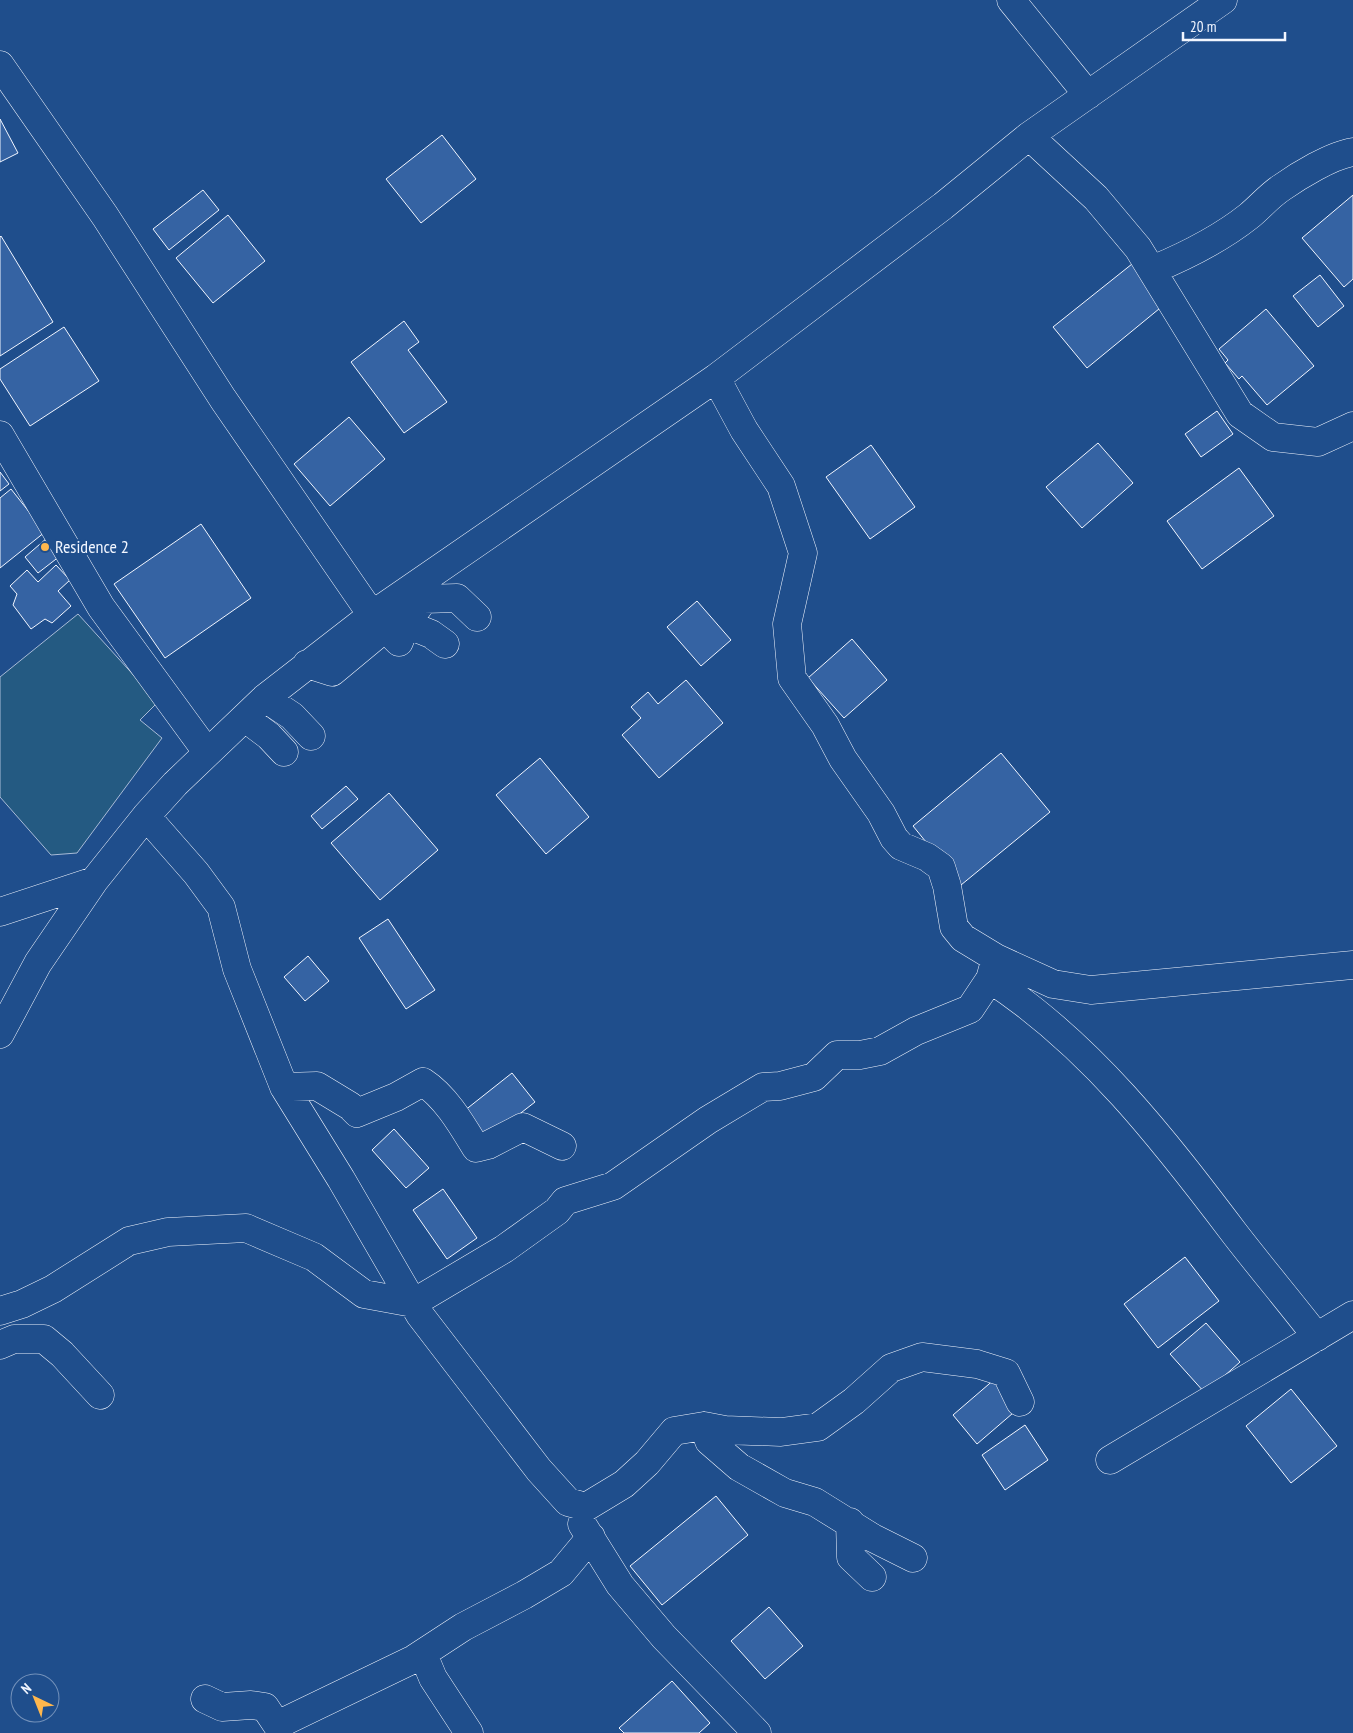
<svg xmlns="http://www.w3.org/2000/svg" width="1353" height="1733" font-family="'PT Sans Narrow',sans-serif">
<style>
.green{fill:#245a82;stroke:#a8bbd7}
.building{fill:#3563a3;stroke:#f2f6ff}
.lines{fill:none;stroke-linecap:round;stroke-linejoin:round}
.minor-casing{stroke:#f2f6ff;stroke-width:29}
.minor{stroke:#1f4e8c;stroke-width:28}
.poi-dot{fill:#ffb74d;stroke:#1f4e8c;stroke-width:2}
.labels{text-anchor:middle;stroke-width:4;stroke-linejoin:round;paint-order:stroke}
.poi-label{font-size:18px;fill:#f2f6ff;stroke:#1f4e8c;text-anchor:start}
</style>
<rect width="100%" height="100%" fill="#1f4e8c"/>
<!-- green -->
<path class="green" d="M78,614L158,702L140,720L162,738L77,853L51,855L0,797V677Z"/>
<!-- building -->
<path class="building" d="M0,119L18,153L0,162Z
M442,135L476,179L421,223L386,179Z
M203,190L219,210L169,250L153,229Z
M1353,195V279L1344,287L1302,238Z
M228,215L265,261L213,303L176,258Z
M1,236L53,322L0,356V237Z
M1132,264L1165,304L1087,368L1053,327Z
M1320,275L1344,306L1318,327L1293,296Z
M1266,309L1314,366L1267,405L1242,376L1239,379L1225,363L1228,360L1219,349Z
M404,321L419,342L408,350L447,402L404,433L351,362Z
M64,327L99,381L30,426L0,379V369Z
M1217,411L1233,434L1201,457L1185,434Z
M349,417L385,459L330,506L294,464Z
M1098,443L1133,483L1082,528L1046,487Z
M871,445L915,507L870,539L826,477Z
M1239,468L1274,516L1202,569L1167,521Z
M0,472L9,484L0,491Z
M11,489L45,532L0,568V498Z
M201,524L251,598L165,658L114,584Z
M47,538L60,556L38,573L25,557Z
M56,565L70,580L58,591L71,606L52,623L45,619L31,629L13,605L17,594L10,586L27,570L38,582Z
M697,601L731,640L701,666L667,627Z
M852,639L887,680L844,718L808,678Z
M686,680L723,723L659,778L622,735L641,718L631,707L648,692L658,704Z
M1001,753L1050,812L961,885L913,826Z
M540,758L589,817L546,854L496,795Z
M346,786L358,799L322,829L311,816Z
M389,793L438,850L380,900L331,843Z
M388,919L435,990L406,1009L359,938Z
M308,956L329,981L305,1001L284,977Z
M512,1073L535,1102L486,1140L464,1111Z
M394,1129L429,1168L406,1188L372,1150Z
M443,1189L477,1238L447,1259L413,1210Z
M1185,1257L1219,1301L1158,1348L1124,1304Z
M1206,1323L1240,1362L1205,1393L1170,1354Z
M996,1378L1020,1407L977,1444L953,1415Z
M1291,1389L1337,1446L1291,1483L1246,1426Z
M1025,1425L1048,1460L1005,1490L982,1455Z
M716,1496L748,1535L662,1605L630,1566Z
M769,1607L803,1646L765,1679L731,1641Z
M672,1681L710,1723L699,1733H624L619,1728Z"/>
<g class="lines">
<!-- minor casing -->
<g class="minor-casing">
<path id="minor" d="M1011,0L1088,95
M0,65L105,216L223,399L372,615
M1029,136L1096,198L1138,248L1240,414L1273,437L1318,442L1353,426
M1152,270C1186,256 1220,239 1249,216C1260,207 1269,196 1281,188C1298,176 1332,155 1353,152
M0,435L101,607L207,752
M389,628L406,624L424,599L457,598L477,617
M307,664L332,672L385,628L399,642L406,624L431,634L445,644
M265,698L292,716L311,736
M245,718L269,736L284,752
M146,816L196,873L221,907L237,969L284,1087L341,1179L420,1315L539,1470L568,1502L586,1507L624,1484L647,1463L674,1431L704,1426L725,1430L781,1432L818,1427L854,1401L891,1368L922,1357L977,1364L1006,1373L1020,1402
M0,912L94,881
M996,958L1053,984L1091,990L1353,965
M990,979C1090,1044 1164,1140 1235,1234C1262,1269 1290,1302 1317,1337
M0,1034L38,963L94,881L146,816L175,784L265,698L372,615L716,378L943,206L1029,136L1223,0
M284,1087L317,1086L350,1106L357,1113L396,1097L423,1082C446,1097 462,1125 476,1148L488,1145L523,1127L562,1146
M0,1311L22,1304L53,1289L129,1241L168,1232L246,1228L314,1257L364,1294L413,1303L504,1249L557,1211L565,1201L613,1186L708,1120L763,1087L780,1086L814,1077L837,1055H860L880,1051L916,1031L970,1009L990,979L996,958L963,938L954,927L947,886L941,867L927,857L901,846L894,838L881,813L843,759L825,725L792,678L787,624L803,553L781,486L744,430L716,378
M0,1345L14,1339H44L62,1354L100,1395
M704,1426L709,1441L739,1467L785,1493L815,1502L873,1538L913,1558
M1110,1460L1353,1315
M850,1522L851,1557L872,1577
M582,1524L620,1585L664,1637L757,1733
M423,1654L433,1678L469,1733
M205,1699L222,1707L251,1705L265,1707L277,1725L414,1659L463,1627L524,1595L561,1573L591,1537"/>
</g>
<!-- minor -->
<use href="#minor" class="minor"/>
</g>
<!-- markers -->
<circle class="poi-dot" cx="45" cy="547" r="5"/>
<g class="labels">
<!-- poi labels -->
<g class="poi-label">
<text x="55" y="553">Residence 2</text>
</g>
</g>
<!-- north arrow -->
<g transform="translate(35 1698) rotate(317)"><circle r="24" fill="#1f4e8c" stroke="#7391ba"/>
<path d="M0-4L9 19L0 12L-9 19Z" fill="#ffb74d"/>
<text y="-8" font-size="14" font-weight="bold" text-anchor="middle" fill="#f2f6ff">N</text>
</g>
<!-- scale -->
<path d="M1183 32v8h102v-8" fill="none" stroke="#f2f6ff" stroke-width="2.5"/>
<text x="1190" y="32" font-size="15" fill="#f2f6ff" stroke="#1f4e8c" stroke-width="4" paint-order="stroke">20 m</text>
</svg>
